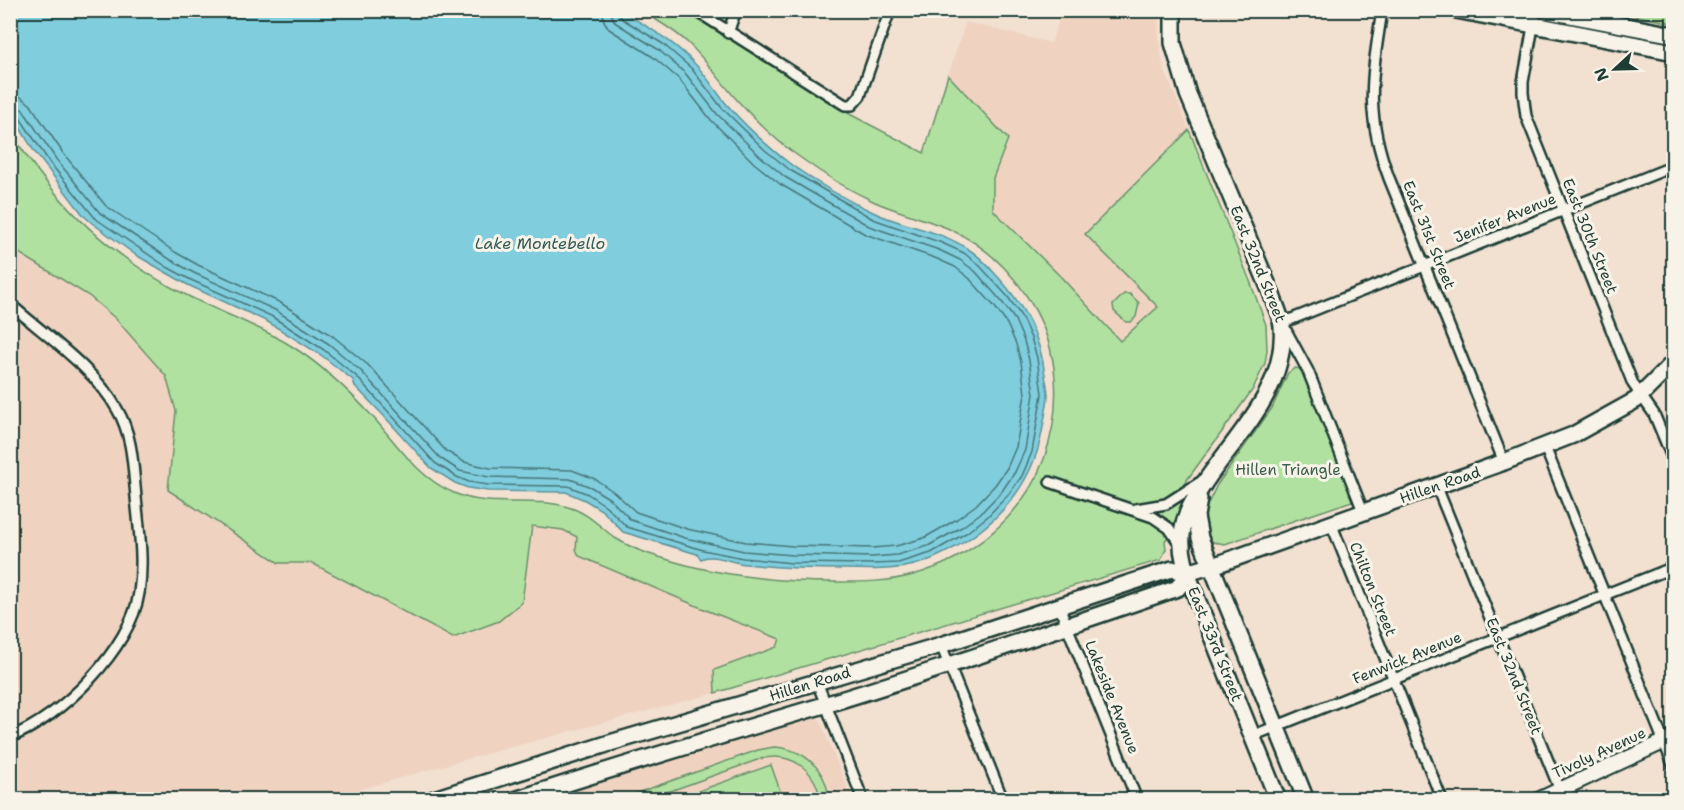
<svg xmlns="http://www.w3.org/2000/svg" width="1684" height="810" font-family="'Shantell Sans',sans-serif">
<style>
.built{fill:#efd3c0}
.green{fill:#b1e1a0;stroke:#688f6a;stroke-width:1.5}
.water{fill:#80cdde;stroke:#59939a;stroke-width:1.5}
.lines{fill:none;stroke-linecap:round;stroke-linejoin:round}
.shore{stroke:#467778;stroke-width:1.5}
.street-casing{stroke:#1f3d34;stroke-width:14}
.secondary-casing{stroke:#1f3d34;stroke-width:18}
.primary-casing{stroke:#1f3d34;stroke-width:20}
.street{stroke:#f7f3e8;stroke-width:9}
.secondary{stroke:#f7f3e8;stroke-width:14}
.primary{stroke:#f7f3e8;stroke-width:15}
.labels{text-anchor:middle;stroke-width:6;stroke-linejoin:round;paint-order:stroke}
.street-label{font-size:15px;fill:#1f3d34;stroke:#f7f3e8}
.park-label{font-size:15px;fill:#3c5e4a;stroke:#f7f3e8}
.water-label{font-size:16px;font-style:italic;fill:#325a56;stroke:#f7f3e8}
</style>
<rect width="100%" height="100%" fill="#f2e0d1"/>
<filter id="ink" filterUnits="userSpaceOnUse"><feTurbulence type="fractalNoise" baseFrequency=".0167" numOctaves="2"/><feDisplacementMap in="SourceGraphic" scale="12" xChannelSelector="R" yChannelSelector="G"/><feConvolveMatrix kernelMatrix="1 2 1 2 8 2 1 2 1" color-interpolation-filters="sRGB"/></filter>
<g filter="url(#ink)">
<!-- built -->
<path class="built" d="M1062,11H1160L1158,30L1163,66L1189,130L1085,234L1158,307L1120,341L1061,277L993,210V178L1008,139L948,75L966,22L1051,43Z
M10,248L89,296L116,319L166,376L176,411L168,491L279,563H312L453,638L521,602L532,526L563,530L577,537L579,556L711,612L780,639L778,647L714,670L715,693L460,761L327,799H11Z
M815,716L820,720L852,799L545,800Z"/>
<!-- green -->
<path class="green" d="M641,11H685L840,109L924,153L948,75L1008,139L993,178V210L1061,277L1120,341L1158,307L1085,234L1189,130L1250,281L1266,325L1267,350L1265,363L1253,389L1179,491L1182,502L1178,521L1165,541L1166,549L1161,560L715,693L714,670L777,647L780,639L711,612L579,556L576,549L577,537L563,530L532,526L522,602L499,621L453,638L312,563H279L168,490L176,411L166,376L116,319L89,296L11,248L10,131C56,204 112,259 190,297C224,314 260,326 293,347C323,366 348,390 372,416C397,444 418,478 454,493C490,509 531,496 568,507C587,512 599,526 615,538C628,546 644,553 659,557C717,576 777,582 837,582C863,582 888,582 913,575C971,559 1023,516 1044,459C1062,408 1060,350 1031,303C1011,270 982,243 947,228C923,218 898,212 875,202C849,190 824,175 801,158C777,142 757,122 738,101C721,82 706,60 688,43C674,30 657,20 641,11Z
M1612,11H1673V23Z
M1124,294H1130L1139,303L1136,317L1131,322H1126L1114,311L1113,305Z
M1295,368L1300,369L1304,374L1352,498V501L1225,544L1213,542L1207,535L1203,514L1217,485L1272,408L1288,373Z
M774,747C805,749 826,769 829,799H820C816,769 790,751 760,759L648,799H620L758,750Z
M771,765L783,799H676Z"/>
<!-- water -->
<path class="water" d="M11,10L623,12C648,27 675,42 695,64C706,75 714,89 724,101C742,123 770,149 793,166C817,183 848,201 875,213C905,227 940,230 968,249C980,256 989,267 999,278C1025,307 1040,336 1045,375C1046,382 1048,389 1048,396C1047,408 1044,420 1042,432C1031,492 988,534 934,558C906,571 876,570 846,569C812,569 780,568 746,564C732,563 713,553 701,559L697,554L623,532L603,511L585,500L566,492L488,491L468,488L455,483L431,468L384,416L355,386L353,380L321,355L268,322L188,285L136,255L92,223L84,216L34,151L11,113Z"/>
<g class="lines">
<!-- shore -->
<path class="shore" d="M10,96L21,97L30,104L63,153L106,206L175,252L198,265L279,302L334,337L368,365L446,451L464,462L490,468L572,470L595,479L614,492L636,512L687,529L746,542L793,546L872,548L896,546L924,538L957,519L976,505L995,485L1007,468L1016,447L1025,394L1021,362L1016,344L1007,324L995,307L969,278L955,267L935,258L865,234L780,184L754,163L711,120L679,79L653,57L609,29L604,21L602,10
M10,105L17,106L23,110L56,159L100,213L171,260L194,273L275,310L329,344L361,371L440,458L460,471L489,477L570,479L591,487L610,499L631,520L685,538L744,551L793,555L872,557L897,555L928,546L962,527L982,512L1002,491L1015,472L1025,450L1034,394L1029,360L1024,341L1015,320L1002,302L975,271L960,260L939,250L869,226L785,177L760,156L717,114L685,73L659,50L616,23L612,17L611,10
M10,112L18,115L50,163L96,219L167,267L191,280L271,316L324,350L356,376L435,463L457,477L469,482L488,485L568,486L588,494L606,506L627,527L703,550L743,558L792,563L872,564L898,563L931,553L966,533L987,517L1008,495L1022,476L1032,452L1042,394L1037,358L1031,338L1021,316L1008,297L980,266L964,253L942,243L873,219L790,170L765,150L722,108L691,68L663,44L621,18L619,10"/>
<!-- street casing -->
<g class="street-casing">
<path id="street" d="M695,10L845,105H852L860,96L890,10
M1382,10C1372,78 1364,111 1389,178L1504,462
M1536,10L1523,82V93L1526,116L1633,384L1654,414L1674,462
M728,33L736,10
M10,304C45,335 95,369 117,409C133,436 133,467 136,497C139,529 144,561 139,593C131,648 61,718 10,737
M1545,447L1674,767
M1050,482L1153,517L1169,528L1180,544
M1436,485L1564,800
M1136,509L1166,504L1202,481
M1363,511L1308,371L1282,323L1674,166
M1331,523L1442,800
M1059,606L1137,800
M941,645L1003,800
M817,682L863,800
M1252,736L1674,567"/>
</g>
<!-- secondary casing -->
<g class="secondary-casing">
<path id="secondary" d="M1538,800L1674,737"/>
</g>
<!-- primary casing -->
<g class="primary-casing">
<path id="primary" d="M1173,10V43L1188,94L1272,295C1275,305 1281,316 1282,326C1287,389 1238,433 1205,482C1194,499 1184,514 1182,535C1180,557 1189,577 1196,597L1278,800
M1456,10L1674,52
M1543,10L1674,35
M1199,499L1196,516L1200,538L1306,800
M431,800L610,743L941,645L1172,569L1187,573L1221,563L1504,462L1573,435L1636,400L1674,362
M515,800C618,766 721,736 824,705C943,669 1060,628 1178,588L1187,573"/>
</g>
<!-- street -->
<use href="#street" class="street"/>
<!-- secondary -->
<use href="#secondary" class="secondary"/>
<!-- primary -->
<use href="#primary" class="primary"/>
</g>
</g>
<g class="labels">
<!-- street labels -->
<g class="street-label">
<text transform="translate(1505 218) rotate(-22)" y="5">Jenifer Avenue</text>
<text transform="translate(1429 235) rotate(68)" y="5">East 31st Street</text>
<text transform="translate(1590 236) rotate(68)" y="5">East 30th Street</text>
<text transform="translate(1258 264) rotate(68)" y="5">East 32nd Street</text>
<text transform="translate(1440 485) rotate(-19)" y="5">Hillen Road</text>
<text transform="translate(1373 589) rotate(68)" y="5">Chilton Street</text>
<text transform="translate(1215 644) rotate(68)" y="5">East 33rd Street</text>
<text transform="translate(1407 658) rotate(-22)" y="5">Fenwick Avenue</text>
<text transform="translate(1514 676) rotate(68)" y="5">East 32nd Street</text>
<text transform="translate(810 684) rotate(-17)" y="5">Hillen Road</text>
<text transform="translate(1112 697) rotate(68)" y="5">Lakeside Avenue</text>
<text transform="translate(1599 753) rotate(-25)" y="5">Tivoly Avenue</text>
</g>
<!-- park labels -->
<g class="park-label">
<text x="1288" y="475">Hillen Triangle</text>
</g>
<!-- water labels -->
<g class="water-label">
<text x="540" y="249">Lake Montebello</text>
</g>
</g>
<!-- margin -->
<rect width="1684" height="810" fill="none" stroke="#f7f3e8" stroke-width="36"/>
<rect x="18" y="18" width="1648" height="774" fill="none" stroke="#1f3d34" stroke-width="2" filter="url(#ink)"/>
<!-- north arrow -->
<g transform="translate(1615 69) rotate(248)" stroke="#f7f3e8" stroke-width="4.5" paint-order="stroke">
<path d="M0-4.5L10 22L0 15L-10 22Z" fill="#1f3d34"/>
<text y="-9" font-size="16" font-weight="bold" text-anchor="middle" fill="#1f3d34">N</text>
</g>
</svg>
